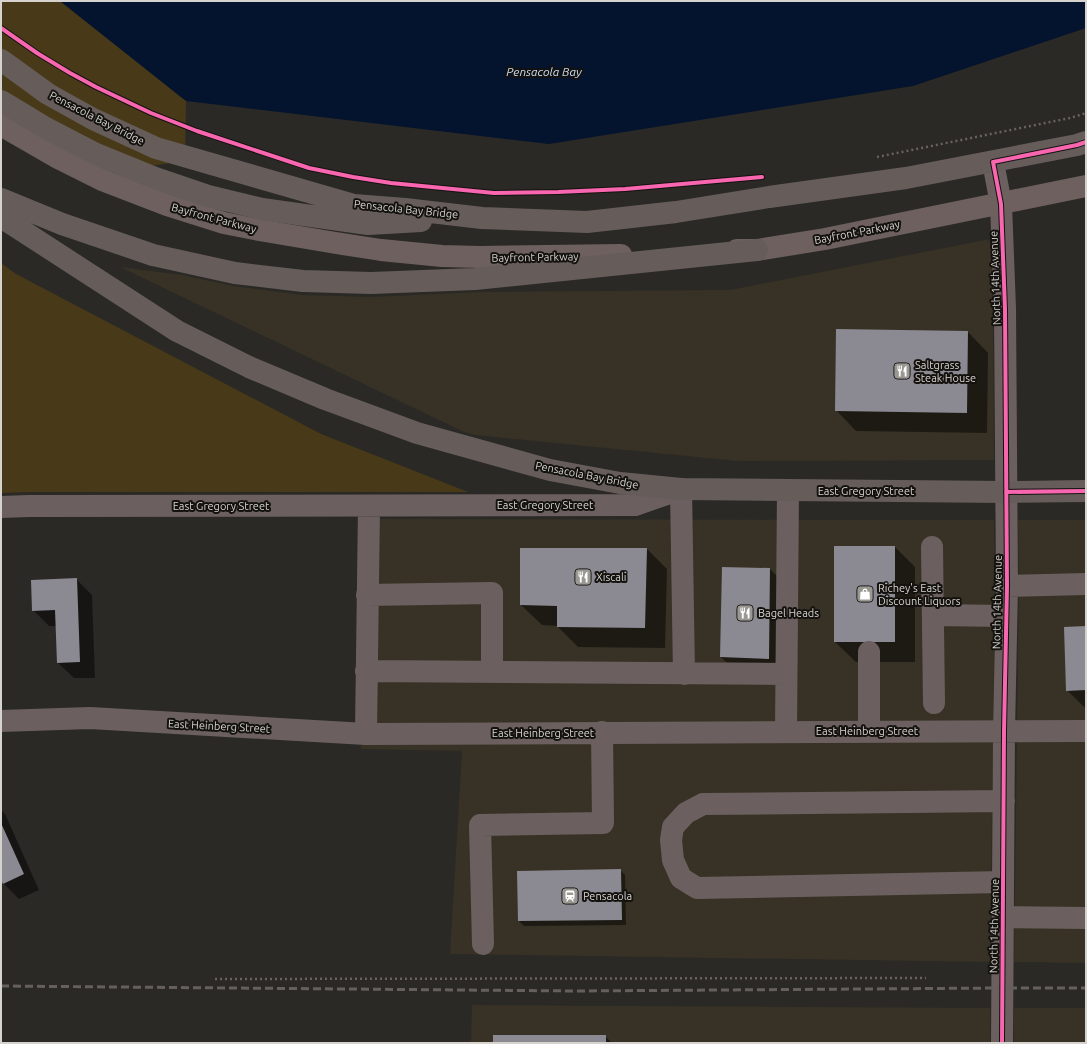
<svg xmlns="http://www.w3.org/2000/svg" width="1087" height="1044" font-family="Ubuntu,sans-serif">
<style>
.built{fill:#373225}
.green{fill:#483a18}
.water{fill:#04132e}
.shadow{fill:#0007}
.building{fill:#8b8991}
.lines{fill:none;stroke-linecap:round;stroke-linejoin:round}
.path{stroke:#6a6260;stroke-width:2.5;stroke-dasharray:2 3;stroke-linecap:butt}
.minor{stroke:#6b605f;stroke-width:22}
.major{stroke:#6d605e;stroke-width:22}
.highway{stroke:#665d5b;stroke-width:22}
.rail{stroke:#66605d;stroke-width:3;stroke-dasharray:8 4;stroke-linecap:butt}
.cycleway-casing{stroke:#14120f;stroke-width:6}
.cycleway{stroke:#f766af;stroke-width:4}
.labels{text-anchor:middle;stroke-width:4;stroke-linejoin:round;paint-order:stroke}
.street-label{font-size:11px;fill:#d6d3ce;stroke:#14120f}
.poi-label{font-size:11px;fill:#d6d3ce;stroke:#14120f;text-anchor:start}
.water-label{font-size:12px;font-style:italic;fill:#c8dcf4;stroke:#14120f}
</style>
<rect width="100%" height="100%" fill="#2a2925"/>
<!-- built -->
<path class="built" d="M985,240L991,241L993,310L994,460L737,461L475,435L464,432L120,267L182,275L233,286L302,295L371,297L480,292L730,290Z
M363,519L994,520L995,586L990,962L450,954L462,751L361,749Z
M1018,520H1086V963L1014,962L1019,586Z
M472,1005L990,1008V1043H471Z
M1014,1008H1086V1043H1014Z"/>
<!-- green -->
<path class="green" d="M1,1H60L186,101L185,161L150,166L1,114Z
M1,263L16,274L321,434L468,492H29L1,493Z"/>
<!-- water -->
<path class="water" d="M60,1H1086V28L913,86L549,144L186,101Z"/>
<!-- shadow -->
<path class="shadow" d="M968,332L988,353L987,433L856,431L836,410Z
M895,547L915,567V662H856L835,642Z
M647,549L667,569L665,648L578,647L558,627V626L542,625L521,605Z
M770,569L790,589L789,679L741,677L721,657Z
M76,579L92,595L95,678H74L58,663L57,626H49L33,610Z
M1086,627V709L1067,690Z
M1,810L5,814L39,890L19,899L3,883L1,879Z
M620,870L625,875L626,925L524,926L519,921L518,872Z
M605,1036L612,1043H494Z"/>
<!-- building -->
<path class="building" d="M836,329L968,331L967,413L835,411Z
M834,546H895V642H834Z
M520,548H647L645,628L557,627V606L520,605Z
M722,567L770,568L769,659L720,657Z
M77,578L80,662L57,663L55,610L32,611L31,580Z
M1086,626V690L1066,691L1064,627Z
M1,823L24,874L3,884L1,880Z
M621,869L622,920L518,921L517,871Z
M493,1035H606V1043H493Z"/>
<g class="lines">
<!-- path -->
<path class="path" d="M877,157L1070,118L1086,113
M215,979L926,978"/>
<!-- minor -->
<path class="minor" d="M993,162L1001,204L1005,309L1007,586L1004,731L1002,1043
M1,507L29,506L635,505L681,489L684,674
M932,547L934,703
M1007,586L1086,584
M367,595L492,593V672
M933,615L1006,616
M869,652V731
M366,671L786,674
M1,721L90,718L366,734L1086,731
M786,732L788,490
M366,734L369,506
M1003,882L697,888L681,878L673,860L671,840L673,827L686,813L703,804L1004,801
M1003,917L1086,918
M483,944L480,825L603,823L602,732"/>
<!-- major -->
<path class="major" d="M1,125L58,158L102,180L167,205L224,223L259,230L336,243L381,250L442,256L480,257L621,255
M737,250H757L825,239L1086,186"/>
<!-- highway -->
<path class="highway" d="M1,60L48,94L93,119L156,148L354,205L405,209L482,218L587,222L676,212L769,197L906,178L1077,145L1086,142
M1,101L44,127L96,154L155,178L208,196L262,209L368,224L421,221
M1,199L62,224L153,255L235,273L303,281L371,283L475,279L757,250
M1,217L177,331L249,367L325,399L417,433L550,470L620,483L681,489L1006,492L1086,491"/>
<!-- rail -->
<path class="rail" d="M1,986L577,991L1002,988H1086"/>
<!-- cycleway casing -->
<g class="cycleway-casing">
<path id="cycleway" d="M1,28L37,53L70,73L96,87L151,113L197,131L309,168L353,177L391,183L494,193L558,192L625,189L762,177
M1006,492L1086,491
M1002,1043L1004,731L1007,586L1005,309L1001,204L993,162L1077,145L1086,142"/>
</g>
<!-- cycleway -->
<use href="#cycleway" class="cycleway"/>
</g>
<!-- icons -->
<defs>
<g id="restaurant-square" transform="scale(0.9)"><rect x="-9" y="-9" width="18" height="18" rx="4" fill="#9a9893" stroke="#14120f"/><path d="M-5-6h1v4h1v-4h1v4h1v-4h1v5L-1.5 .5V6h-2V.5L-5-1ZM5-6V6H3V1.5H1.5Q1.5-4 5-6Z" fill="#fff"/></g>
<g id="shop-square" transform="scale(0.9)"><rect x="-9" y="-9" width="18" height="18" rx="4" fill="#9a9893" stroke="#14120f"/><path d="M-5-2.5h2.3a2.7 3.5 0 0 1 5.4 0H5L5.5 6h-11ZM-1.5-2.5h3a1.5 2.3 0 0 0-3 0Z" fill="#fff"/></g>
<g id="station-square" transform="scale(0.9)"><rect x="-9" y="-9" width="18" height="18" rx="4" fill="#9a9893" stroke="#14120f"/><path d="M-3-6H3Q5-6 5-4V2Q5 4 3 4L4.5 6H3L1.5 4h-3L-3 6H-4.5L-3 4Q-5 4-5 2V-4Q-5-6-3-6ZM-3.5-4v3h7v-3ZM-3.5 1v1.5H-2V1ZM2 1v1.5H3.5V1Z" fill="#fff"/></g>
</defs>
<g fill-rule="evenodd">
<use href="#restaurant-square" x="902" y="371"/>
<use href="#restaurant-square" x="583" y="577"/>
<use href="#shop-square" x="865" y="594"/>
<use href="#restaurant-square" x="745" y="613"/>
<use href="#station-square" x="570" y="896"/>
</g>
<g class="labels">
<!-- street labels -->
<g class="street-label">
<text transform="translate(97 118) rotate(27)" y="4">Pensacola Bay Bridge</text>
<text transform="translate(406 209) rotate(6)" y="4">Pensacola Bay Bridge</text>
<text transform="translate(214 218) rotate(15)" y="4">Bayfront Parkway</text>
<text transform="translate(857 232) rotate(-11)" y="4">Bayfront Parkway</text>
<text transform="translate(535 257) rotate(-1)" y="4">Bayfront Parkway</text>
<text transform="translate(995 278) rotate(-92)" y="4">North 14th Avenue</text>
<text transform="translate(587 475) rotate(11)" y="4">Pensacola Bay Bridge</text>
<text x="866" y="495">East Gregory Street</text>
<text x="545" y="509">East Gregory Street</text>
<text x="221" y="510">East Gregory Street</text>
<text transform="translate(997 602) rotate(-89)" y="4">North 14th Avenue</text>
<text transform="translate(219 726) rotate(3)" y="4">East Heinberg Street</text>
<text x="867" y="735">East Heinberg Street</text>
<text x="543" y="737">East Heinberg Street</text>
<text transform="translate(994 926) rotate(-89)" y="4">North 14th Avenue</text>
</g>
<!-- poi labels -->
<g class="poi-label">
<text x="915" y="369">Saltgrass<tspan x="915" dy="13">Steak House</tspan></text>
<text x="596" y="581">Xiscali</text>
<text x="878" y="592">Richey's East<tspan x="878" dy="13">Discount Liquors</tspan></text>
<text x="758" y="617">Bagel Heads</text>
<text x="583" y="900">Pensacola</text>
</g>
<!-- water labels -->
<g class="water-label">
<text x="544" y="76">Pensacola Bay</text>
</g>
</g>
<!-- border -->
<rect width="1087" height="1044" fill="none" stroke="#d6d3ce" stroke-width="4"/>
</svg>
